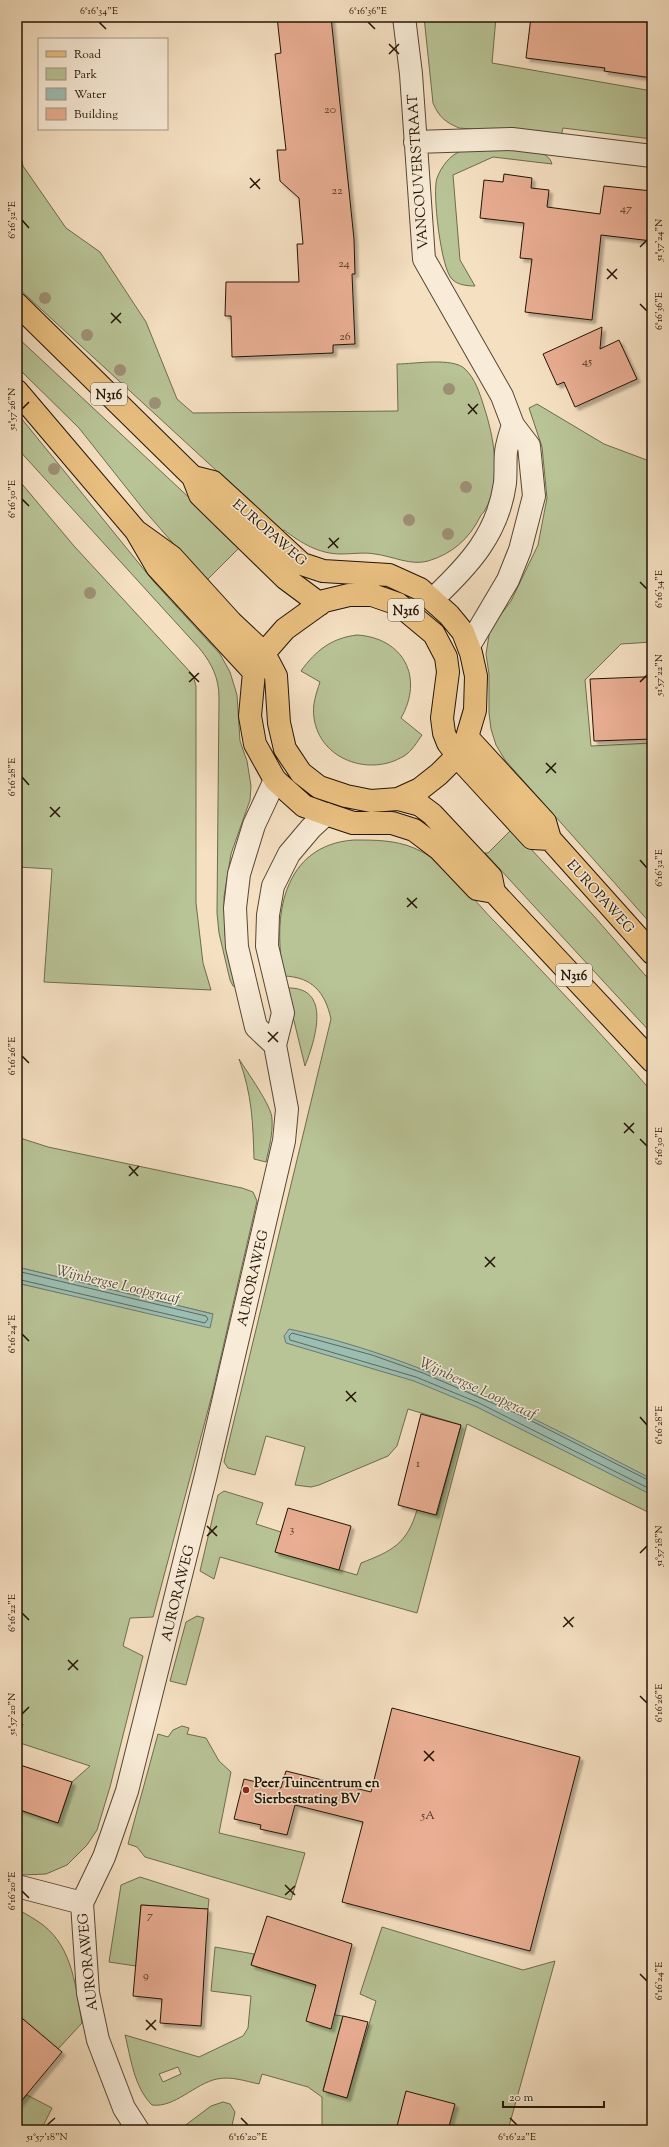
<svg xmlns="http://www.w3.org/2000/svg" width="669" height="2147" font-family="'Sorts Mill Goudy',serif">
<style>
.green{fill:#b8c396;stroke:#6d6c4d;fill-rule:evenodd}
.water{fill:#9cbdb1;stroke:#6b796c}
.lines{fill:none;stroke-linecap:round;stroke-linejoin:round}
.shore{stroke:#5f685a;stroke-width:1}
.building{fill:#e9ae93;stroke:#221404;filter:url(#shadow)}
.minor-casing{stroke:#574734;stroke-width:24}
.primary-casing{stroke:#221404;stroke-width:24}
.minor{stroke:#f8ebd7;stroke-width:22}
.primary{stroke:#eac081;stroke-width:22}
.tree{fill:#9e9176}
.ticks{fill:none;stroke:#221404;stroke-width:1.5}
.poi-dot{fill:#8f2418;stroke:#f8ebd7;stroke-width:1.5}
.labels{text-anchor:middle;stroke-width:3;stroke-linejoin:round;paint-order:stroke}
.number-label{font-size:12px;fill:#543a28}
.shield{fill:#f8ebd7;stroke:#625443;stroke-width:1}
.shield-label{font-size:13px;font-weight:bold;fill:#221404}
.street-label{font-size:14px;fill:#221404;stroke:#f8ebd7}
.poi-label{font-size:14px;font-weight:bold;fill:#221404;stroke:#f8ebd7;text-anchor:start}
.water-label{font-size:15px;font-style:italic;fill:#4d4f41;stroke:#f8ebd7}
.neatline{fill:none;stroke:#221404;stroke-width:1.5}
.ticks-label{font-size:10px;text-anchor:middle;fill:#221404}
</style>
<defs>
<filter id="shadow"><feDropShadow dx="3.5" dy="3.5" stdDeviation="1" flood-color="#0004"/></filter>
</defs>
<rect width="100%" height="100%" fill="#f5e0c2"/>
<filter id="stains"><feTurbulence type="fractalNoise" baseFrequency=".005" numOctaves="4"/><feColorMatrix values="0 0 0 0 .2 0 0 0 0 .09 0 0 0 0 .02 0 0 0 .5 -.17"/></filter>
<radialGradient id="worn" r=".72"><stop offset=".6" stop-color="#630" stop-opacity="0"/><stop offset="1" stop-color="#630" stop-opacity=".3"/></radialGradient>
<!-- green -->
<path class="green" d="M424,17H496L492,63L652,91V139L563,128L561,136L459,128C445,122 439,117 433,103Z
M17,139L23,166L66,228L100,252L146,322L177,399L193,413L398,411L397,364C414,364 453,357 465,369C475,378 480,394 484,407C494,437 502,481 485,510C484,513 481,514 480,517C469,539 452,554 428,561C411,566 392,556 375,554C364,552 352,554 341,554C319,554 301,543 284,530L282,531L17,287Z
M507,148C521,150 548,148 552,164L493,157L453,175L460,260L475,286C468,286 457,285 452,279C441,269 432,192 437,178C441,167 450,155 461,151C472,147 495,149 507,148Z
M17,337L241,546L206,581L144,510L79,428L17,367Z
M537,404L604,444L652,462V642L621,644L585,680L591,746L652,743V925L505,760L496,745L491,729L489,713V674L486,654L490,629L511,601L538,545L547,498L542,447L529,408Z
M17,413L154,582L220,654L230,672L237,695L240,741L247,761L251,786L250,800L231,854L224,897L225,935L237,987L233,986L230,980L219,933L217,913L219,698C219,678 212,664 200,649L17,448Z
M17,478L74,546L193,675L196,686V903L203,963L211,990L44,982L52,869L17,867Z
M357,635C404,638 424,678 401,718L422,735C417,742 412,751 404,756C370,777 320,760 314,718C312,705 316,694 320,682L301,671C316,650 332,638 357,635Z
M512,829L593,915L652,983V1034L485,853H488Z
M354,840C375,840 395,840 414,848C447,862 471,898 496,923C549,978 602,1034 652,1092V1514L467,1424L417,1613L220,1557L214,1579L200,1571L218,1495L224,1491L263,1503L256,1524L281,1532L276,1552L357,1575L361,1563C392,1551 407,1544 417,1510L437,1515L461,1425L408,1409L397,1446L388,1456L319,1485L311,1487L295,1485L305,1447L266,1436L255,1475L228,1468L224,1462L331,1019C325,992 312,977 284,976C272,918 282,845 354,840Z
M286,988C333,986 315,1040 305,1066Z
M239,1059C247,1072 272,1106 272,1119C273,1134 269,1148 266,1162L254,1159C253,1123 252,1094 239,1059Z
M17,1137L48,1147L242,1188L253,1192L257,1201L212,1395L153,1617L130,1618L123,1646L143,1656L110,1787L97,1830L87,1845L67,1865L46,1874L21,1875L17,1874V1809L58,1823L72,1782L90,1766L17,1742L23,1724L17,1721V1283L66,1294L213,1314L17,1267Z
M197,1616L204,1618L186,1685L170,1681L186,1622Z
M182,1726L189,1728L187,1734L206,1738L219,1761L231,1772L219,1833L305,1853L291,1900L145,1857L137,1847L128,1844L158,1734L168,1737L173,1730Z
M140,1877L209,1899L208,1909L141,1905L136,1966L109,1962L121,1885Z
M17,1909C26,1914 35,1919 43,1925C73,1948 76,1989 82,2023L58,2049H17Z
M382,1927L523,1970L555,1961L508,2130H321H322V2097L308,2087L262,2074L259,2084C245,2081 231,2076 217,2079C194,2084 175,2108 152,2105C134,2087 131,2059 125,2035L199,2057L243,2036L248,2028L251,1996L211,1991L215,1947L254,1954L251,1965L338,1992L339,1996L335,2015L343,2016L323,2090L347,2098L376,2001L360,1994ZM178,2067L181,2074L163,2082L159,2074Z
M27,2095L52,2108L41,2130H17V2099L21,2102Z
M223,2102L230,2104L235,2112L231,2130H179L211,2106Z"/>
<!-- water -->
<path class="water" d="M17,1267L213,1314L210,1328L17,1283Z
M289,1329C419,1356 535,1419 652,1479V1495L477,1407L414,1381L286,1343L284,1336Z"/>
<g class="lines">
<!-- shore -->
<path class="shore" d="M17,1271L206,1316L208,1319L205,1323L17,1279
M652,1482L518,1414L423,1373L372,1355L292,1333L289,1336L290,1340L416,1377L479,1403L652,1490"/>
</g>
<!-- building -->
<path class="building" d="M277,17H331L354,239L355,274H352L355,344L333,345V353L232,357L231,316H225L226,282H299L297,244H303L299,198L280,181L277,150H286L275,54L281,53Z
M531,17H652V78L604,71L605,68L526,58Z
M504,174L532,178L531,188L549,190L547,207L600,214L604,186L652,191V241L601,235L592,320L525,312L532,259L520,258L524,223L480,218L484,180L503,182Z
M602,327L600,349L619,340L637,379L575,407L564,382L557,385L543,354Z
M642,677H652V739L594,741L590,679Z
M421,1414L461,1425L436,1515L398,1505Z
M288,1508L351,1526L339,1570L275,1552Z
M392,1708L580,1757L530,1951L342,1902L363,1822L295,1805L287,1835L260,1829L261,1825L234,1819L244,1779L281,1788L286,1771L371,1792Z
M17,1764L72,1782L58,1823L17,1809Z
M141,1905L208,1909L201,2026L160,2023L162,1999L133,1996Z
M267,1916L352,1944L331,2029L306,2021L316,1985L251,1965Z
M17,2014L62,2052L17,2106Z
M343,2016L368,2022L347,2098L323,2091Z
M406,2091L455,2104L448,2130H396Z"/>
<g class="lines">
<!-- minor casing -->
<g class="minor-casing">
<path id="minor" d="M404,17L411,74L424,259L502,396L513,425L529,446L534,496L520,550L508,580L469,646
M415,142L512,139L652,156
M433,599C469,565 498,534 505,483C506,473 505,462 506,452C507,443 510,434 513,425
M275,780L254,825L239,874L235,908L237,947L256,1027L275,1045
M17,1886L82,1903
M138,2130L124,2108L98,2040L88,1993L82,1903L104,1857L127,1791L206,1475L284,1141L287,1109L275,1045L283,1013L267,946L268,915L273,886L289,854L311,828L326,814"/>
</g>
<!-- primary casing -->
<g class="primary-casing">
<path id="primary" d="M17,304L193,477L200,495L285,578L320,604
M17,391L136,531L157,567L254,672
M136,531L172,557L231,622L264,653L276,676L279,723L285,749L301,773L319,787L346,796L371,801L398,799L420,789L439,774L457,756L467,737L475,710L476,676L471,653L463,632L449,615L420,589L389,575L323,571L302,564L213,482L193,477
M467,737L545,822L550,839L652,953
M398,799L420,805L432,814L491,877L494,892L652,1061
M494,892L477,889L439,849L414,830L392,823H353L326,814L304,806L275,780L255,744L250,716L254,672L264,653L285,629L324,601L349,595H372L398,604L434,634L446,657L448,672L442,718L444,733L448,743L464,764L532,838L550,839"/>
</g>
<!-- minor -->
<use href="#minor" class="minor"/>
<!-- primary -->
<use href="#primary" class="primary"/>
</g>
<!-- trees -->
<g class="tree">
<circle cx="45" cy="298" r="6"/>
<circle cx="87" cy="335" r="6"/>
<circle cx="120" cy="370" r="6"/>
<circle cx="449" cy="389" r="6"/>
<circle cx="155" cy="403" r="6"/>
<circle cx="54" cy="469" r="6"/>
<circle cx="466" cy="487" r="6"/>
<circle cx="409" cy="520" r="6"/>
<circle cx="448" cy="534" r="6"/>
<circle cx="90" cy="593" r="6"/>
</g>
<!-- ticks -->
<path class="ticks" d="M99,22L106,29M368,22L375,29M389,44L399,54M389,54L399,44M250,178L260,189M250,188L260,179M22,220L29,228M640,247L647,240M607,269L617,279M607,279L617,269M640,304L647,311M111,313L121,323M111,323L121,313M468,404L477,414M22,409L29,402M468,414L478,404M22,499L29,506M329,538L338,548M328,548L339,538M640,582L647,589M189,672L199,682M189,682L199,673M640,682L647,675M546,763L556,773M546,773L556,763M22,777L29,785M50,807L60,817M50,817L60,807M640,860L647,868M407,898L417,908M407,907L417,898M268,1032L278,1042M268,1042L278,1032M22,1056L29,1063M624,1123L634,1133M624,1133L634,1123M640,1139L647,1146M129,1166L138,1176M129,1176L139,1166M485,1257L495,1267M485,1267L495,1257M22,1334L29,1341M346,1391L356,1402M346,1401L356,1392M640,1417L647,1425M207,1526L217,1536M207,1536L217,1526M640,1553L647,1546M22,1613L29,1620M564,1617L573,1627M563,1627L574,1617M68,1660L78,1670M68,1670L78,1660M640,1696L647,1703M22,1714L29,1707M424,1751L434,1761M424,1761L434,1751M285,1885L295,1895M22,1891L29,1898M285,1895L295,1886M640,1974L647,1981M146,2020L156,2030M146,2030L156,2020M241,2118L248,2125M510,2118L517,2125M47,2125L55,2118"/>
<!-- markers -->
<circle class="poi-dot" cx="246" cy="1790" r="4"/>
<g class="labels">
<!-- number labels -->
<g class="number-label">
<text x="330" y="113">20</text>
<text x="337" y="194">22</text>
<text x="626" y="212">47</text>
<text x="344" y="267">24</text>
<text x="345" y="340">26</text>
<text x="587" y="365">45</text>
<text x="418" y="1467">1</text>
<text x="292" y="1533">3</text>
<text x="428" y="1819">5A</text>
<text x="150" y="1919">7</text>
<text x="146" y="1979">9</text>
</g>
<!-- shield labels -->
<g class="shield">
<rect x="91" y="383" width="36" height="22" rx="3"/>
<rect x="388" y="599" width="36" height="22" rx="3"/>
<rect x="556" y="964" width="36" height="22" rx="3"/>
</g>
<g class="shield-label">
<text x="109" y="399">N316</text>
<text x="406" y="615">N316</text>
<text x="574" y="980">N316</text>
</g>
<!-- street labels -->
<g class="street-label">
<text transform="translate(417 172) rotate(-94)" y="5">VANCOUVERSTRAAT</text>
<text transform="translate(270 532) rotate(41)" y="5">EUROPAWEG</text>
<text transform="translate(601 896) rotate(48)" y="5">EUROPAWEG</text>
<text transform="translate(252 1278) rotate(-77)" y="5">AURORAWEG</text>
<text transform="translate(177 1593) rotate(-76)" y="5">AURORAWEG</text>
<text transform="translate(87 1962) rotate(-96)" y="5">AURORAWEG</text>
</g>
<!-- poi labels -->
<g class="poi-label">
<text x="254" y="1787">Peer Tuincentrum en<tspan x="254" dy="16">Sierbestrating BV</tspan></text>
</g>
<!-- water labels -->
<g class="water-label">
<text transform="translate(118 1284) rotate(13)" y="5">Wijnbergse Loopgraaf</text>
<text transform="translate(478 1388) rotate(25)" y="5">Wijnbergse Loopgraaf</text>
</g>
</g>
<!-- margin -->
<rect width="669" height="2147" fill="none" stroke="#f5e0c2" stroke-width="44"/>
<!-- legend -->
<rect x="38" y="38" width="130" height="92" fill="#f8ebd7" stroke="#a29583"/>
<rect x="46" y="51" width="20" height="6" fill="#eac081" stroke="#a29583"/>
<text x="74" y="58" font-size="12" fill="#221404">Road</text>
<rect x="46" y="68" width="20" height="12" fill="#b8c396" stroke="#a29583"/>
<text x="74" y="78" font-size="12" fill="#221404">Park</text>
<rect x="46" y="88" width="20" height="12" fill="#9cbdb1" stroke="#a29583"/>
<text x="74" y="98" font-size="12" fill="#221404">Water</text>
<rect x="46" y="108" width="20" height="12" fill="#e9ae93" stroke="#a29583"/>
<text x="74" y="118" font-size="12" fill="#221404">Building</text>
<!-- scale -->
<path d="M503 2101v6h101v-6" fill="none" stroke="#221404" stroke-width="2"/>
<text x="509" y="2101" font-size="12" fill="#221404" stroke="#f8ebd7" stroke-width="3" paint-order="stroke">20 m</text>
<rect x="22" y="22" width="625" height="2103" class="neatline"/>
<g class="ticks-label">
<text x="99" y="14">6°16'34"E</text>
<text x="368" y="14">6°16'36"E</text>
<text transform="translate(11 220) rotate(-90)" y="4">6°16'32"E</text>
<text transform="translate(658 240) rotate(-90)" y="4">51°57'24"N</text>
<text transform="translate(658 311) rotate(-90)" y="4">6°16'36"E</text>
<text transform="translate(11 409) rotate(-90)" y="4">51°57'26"N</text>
<text transform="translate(11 499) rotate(-90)" y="4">6°16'30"E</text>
<text transform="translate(658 589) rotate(-90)" y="4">6°16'34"E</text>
<text transform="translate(658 675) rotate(-90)" y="4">51°57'22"N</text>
<text transform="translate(11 777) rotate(-90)" y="4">6°16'28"E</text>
<text transform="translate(658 868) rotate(-90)" y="4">6°16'32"E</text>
<text transform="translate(11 1056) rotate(-90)" y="4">6°16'26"E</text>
<text transform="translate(658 1146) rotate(-90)" y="4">6°16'30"E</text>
<text transform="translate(11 1334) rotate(-90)" y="4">6°16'24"E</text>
<text transform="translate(658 1425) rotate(-90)" y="4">6°16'28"E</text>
<text transform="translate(658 1546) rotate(-90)" y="4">51°57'18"N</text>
<text transform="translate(11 1613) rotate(-90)" y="4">6°16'22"E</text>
<text transform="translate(658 1703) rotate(-90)" y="4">6°16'26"E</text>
<text transform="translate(11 1714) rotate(-90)" y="4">51°57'20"N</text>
<text transform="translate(11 1891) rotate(-90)" y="4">6°16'20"E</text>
<text transform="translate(658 1981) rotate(-90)" y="4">6°16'24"E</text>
<text x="47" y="2140">51°57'18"N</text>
<text x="248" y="2140">6°16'20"E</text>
<text x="517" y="2140">6°16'22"E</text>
</g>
<rect width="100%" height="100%" filter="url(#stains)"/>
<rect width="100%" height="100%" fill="url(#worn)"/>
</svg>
